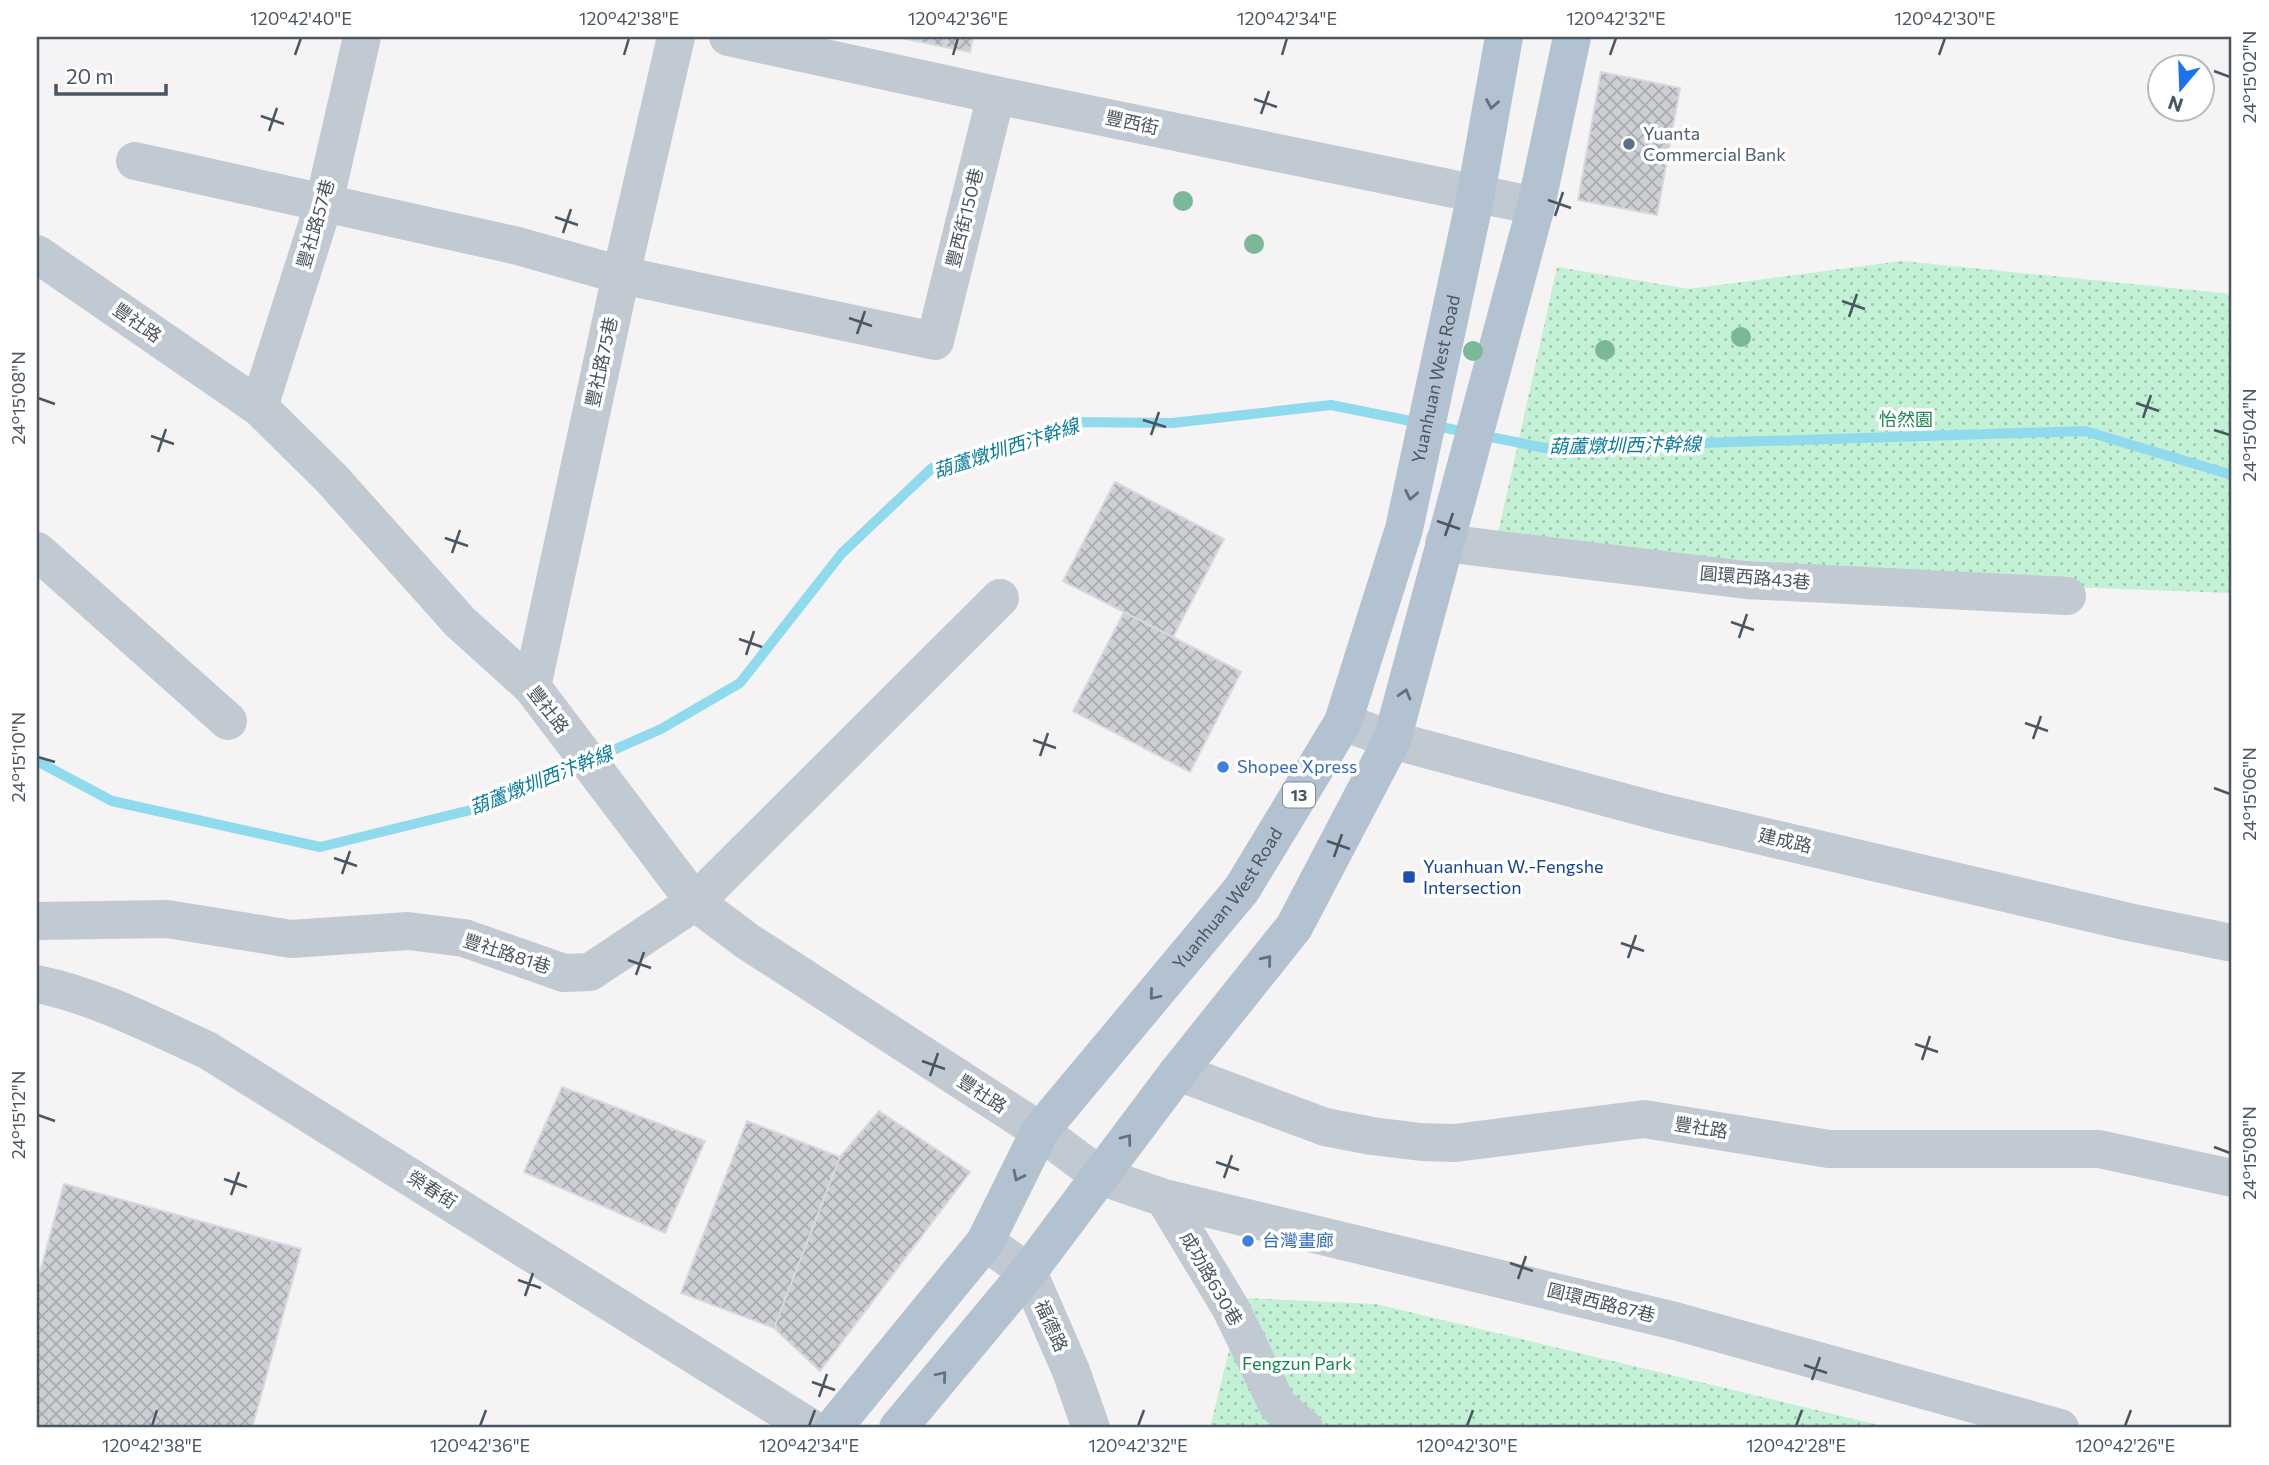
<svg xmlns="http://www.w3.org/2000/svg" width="2269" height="1465" font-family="Commissioner,'Noto Sans TC',sans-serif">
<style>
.park{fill:url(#park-dots)}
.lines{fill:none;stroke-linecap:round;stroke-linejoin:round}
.stream{stroke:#90daee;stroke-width:10}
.building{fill:url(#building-cross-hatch);stroke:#d7d9de;stroke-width:2}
.minor{stroke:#c1cad2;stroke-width:38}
.major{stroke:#b3c2d1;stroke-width:38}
.tree{fill:#7bb799}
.oneway{stroke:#64717d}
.ticks{fill:none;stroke:#4a5661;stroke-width:2.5}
.service-dot{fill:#5c6f8a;stroke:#fff;stroke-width:2.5}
.shop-dot{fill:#3f7fe0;stroke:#fff;stroke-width:2.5}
.transit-dot{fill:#1a4fb4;stroke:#fff;stroke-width:2.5}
.labels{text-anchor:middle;stroke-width:7;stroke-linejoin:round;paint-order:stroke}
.shield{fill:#fff;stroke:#808990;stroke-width:2}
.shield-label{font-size:16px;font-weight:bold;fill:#4a5661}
.street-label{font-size:18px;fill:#4a5661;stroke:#fff}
.service-label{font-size:18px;fill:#4e5e75;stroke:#fff;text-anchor:start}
.park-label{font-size:18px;fill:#17864f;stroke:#fff}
.shop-label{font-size:18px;fill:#366cbe;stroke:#fff;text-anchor:start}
.transit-label{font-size:18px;fill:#164399;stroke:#fff;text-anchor:start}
.water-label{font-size:19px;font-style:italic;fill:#0c7c9b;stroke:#fff}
.neatline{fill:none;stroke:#4a5661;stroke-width:2.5}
.ticks-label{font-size:18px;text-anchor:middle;fill:#4a5661}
</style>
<defs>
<pattern id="park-dots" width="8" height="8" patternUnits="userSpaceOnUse" patternTransform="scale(1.75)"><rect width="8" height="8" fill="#c3f1d5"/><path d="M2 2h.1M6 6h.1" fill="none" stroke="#a0c6b0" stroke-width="1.8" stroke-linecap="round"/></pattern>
<pattern id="building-cross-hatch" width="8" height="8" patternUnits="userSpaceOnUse" patternTransform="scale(1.75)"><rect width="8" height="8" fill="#cdcfd5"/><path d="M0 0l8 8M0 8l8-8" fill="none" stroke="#a8abb0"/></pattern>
</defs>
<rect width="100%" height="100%" fill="#f5f3f3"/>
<!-- park -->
<path class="park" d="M1902,261L2232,294V593L1953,583L1497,538L1557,267L1689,289Z
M1242,1298L1376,1304L1891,1428H1210Z"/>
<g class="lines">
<!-- stream -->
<path class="stream" d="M37,761L112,801L320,847L487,806L661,729L740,683L842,553L932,468L1074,422L1172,423L1331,405L1545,448L2085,431L2232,475"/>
</g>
<!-- building -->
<path class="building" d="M897,37H922L921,42Z
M922,37H947L945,47L921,42Z
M947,37H973L970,52L945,47Z
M1601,72L1680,88L1657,215L1578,200Z
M1115,482L1224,539L1173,637L1063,581Z
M1124,612L1241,672L1190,772L1073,711Z
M562,1087L705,1141L665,1233L524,1172Z
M879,1111L970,1172L820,1371L774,1328L840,1157Z
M747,1121L840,1157L774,1328L681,1293Z
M64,1184L301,1249L252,1428H37V1283Z"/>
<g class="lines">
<!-- minor -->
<path class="minor" d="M728,37L996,95L1536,206
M135,161L514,245L621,275L935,341L996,95
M37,254L259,407L331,478L460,622L532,687L695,902L747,941L1040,1131L1100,1176L1164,1198L1675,1321L2060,1428
M259,407L324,203L362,37
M1444,543L1746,580L2067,596
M37,551L228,721
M532,687L621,275L676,37
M1343,722L1392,740L1664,813L2129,922L2232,943
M37,921L167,919L291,939L408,931L464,938L564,973L590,972L695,902L1000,598
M37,984C96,996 152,1025 207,1050L811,1428
M1178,1072L1325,1127L1372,1136L1421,1142L1455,1143L1644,1119L1829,1149H2099L2232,1178
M1164,1198L1230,1307L1278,1406L1304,1428
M985,1242L1028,1272L1071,1371L1091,1428"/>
<!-- major -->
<g class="major">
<path id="s1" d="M833,1428L985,1242L1040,1131L1242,889L1343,722L1404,529L1476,194L1504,37"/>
<path d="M898,1428L1028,1272L1178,1072L1294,927L1392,740L1536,206L1572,37"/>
</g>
</g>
<!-- trees -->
<g class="tree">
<circle cx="1183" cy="201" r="10"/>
<circle cx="1254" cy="244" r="10"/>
<circle cx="1741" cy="337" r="10"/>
<circle cx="1605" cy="350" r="10"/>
<circle cx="1473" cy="351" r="10"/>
</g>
<!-- one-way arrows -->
<defs><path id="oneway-chevron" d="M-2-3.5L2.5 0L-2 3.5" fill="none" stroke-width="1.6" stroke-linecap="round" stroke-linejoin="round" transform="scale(1.75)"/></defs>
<g class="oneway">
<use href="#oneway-chevron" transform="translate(1492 104) rotate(100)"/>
<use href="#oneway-chevron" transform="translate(1411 495) rotate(102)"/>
<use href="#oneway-chevron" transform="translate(1405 694) rotate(-74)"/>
<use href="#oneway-chevron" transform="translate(1267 960) rotate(-51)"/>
<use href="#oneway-chevron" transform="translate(1154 995) rotate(130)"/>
<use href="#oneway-chevron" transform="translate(1127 1139) rotate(-53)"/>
<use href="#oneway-chevron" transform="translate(1018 1176) rotate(116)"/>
<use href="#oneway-chevron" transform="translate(942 1376) rotate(-50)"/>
</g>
<!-- ticks -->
<path class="ticks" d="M295,55L301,38M624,55L629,38M953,55L958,38M1282,55L1287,38M1610,55L1616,38M1939,55L1945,38M2214,71L2230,77M1254,99L1277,107M1261,114L1269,91M261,116L284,124M269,131L277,108M1548,200L1571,208M1555,216L1563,192M555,217L578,225M563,233L571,209M1842,301L1865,309M1849,317L1857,294M849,318L872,326M857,334L865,311M38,398L55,404M2136,403L2159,411M2143,418L2151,395M1143,420L1166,427M2214,430L2230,435M1151,435L1159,412M151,436L174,444M158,452L166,429M1437,521L1460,529M1445,536L1453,513M445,538L468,546M452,553L460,530M1731,622L1754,630M1739,638L1747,614M739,639L762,647M746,655L754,631M2025,723L2048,731M2033,739L2041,716M1033,740L1056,748M1040,756L1048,733M38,757L55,762M2214,788L2230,794M1327,841L1350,849M1334,857L1342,834M334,858L357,866M342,874L350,851M1621,943L1644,951M1628,958L1636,935M628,960L651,968M636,975L644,952M1915,1044L1938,1052M1922,1060L1930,1036M922,1061L945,1069M930,1076L938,1053M38,1115L55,1121M2214,1147L2230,1153M1216,1162L1239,1170M1224,1178L1232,1155M224,1179L247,1187M231,1195L239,1172M1510,1263L1533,1271M1518,1279L1526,1256M518,1280L541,1288M525,1296L533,1273M1804,1365L1827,1373M1812,1380L1820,1357M812,1382L835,1390M819,1397L827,1374M152,1426L157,1410M480,1426L486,1410M809,1426L815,1410M1138,1426L1144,1410M1467,1426L1473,1410M1796,1426L1802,1410M2125,1426L2131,1410"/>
<!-- markers -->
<circle class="service-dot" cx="1629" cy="144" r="7"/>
<g class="shop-dot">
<circle cx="1223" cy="767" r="7"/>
<circle cx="1248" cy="1241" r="7"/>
</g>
<rect class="transit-dot" x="1402" y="870" width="14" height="14" rx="3.5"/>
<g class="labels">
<!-- shield labels -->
<rect class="shield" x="1283" y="782.5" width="32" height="25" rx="5"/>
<g class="shield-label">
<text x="1299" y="801">13</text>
</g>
<!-- street labels -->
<g class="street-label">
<text transform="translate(1132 123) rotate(12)" y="6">豐西街</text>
<text transform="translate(965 218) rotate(-76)" y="6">豐西街150巷</text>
<text transform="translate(316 224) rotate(-74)" y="6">豐社路57巷</text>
<text transform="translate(137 323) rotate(35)" y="6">豐社路</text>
<text transform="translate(602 362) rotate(-78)" y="6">豐社路75巷</text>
<text dy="6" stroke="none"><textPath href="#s1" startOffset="1230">Yuanhuan West Road</textPath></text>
<text transform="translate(1755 578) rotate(5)" y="6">圓環西路43巷</text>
<text transform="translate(548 710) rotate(52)" y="6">豐社路</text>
<text transform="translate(1785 841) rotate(13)" y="6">建成路</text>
<text dy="6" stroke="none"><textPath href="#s1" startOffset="663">Yuanhuan West Road</textPath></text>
<text transform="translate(507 954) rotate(18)" y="6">豐社路81巷</text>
<text transform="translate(982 1094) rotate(33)" y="6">豐社路</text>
<text transform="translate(1701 1128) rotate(9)" y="6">豐社路</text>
<text transform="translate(432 1190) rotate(32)" y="6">榮春街</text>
<text transform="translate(1211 1279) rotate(60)" y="6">成功路630巷</text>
<text transform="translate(1601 1303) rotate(14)" y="6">圓環西路87巷</text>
<text transform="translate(1051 1326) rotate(66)" y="6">福德路</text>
</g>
<!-- service labels -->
<g class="service-label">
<text x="1643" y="140">Yuanta<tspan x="1643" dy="21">Commercial Bank</tspan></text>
</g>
<!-- park labels -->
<g class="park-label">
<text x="1906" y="426">怡然園</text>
<text x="1297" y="1370">Fengzun Park</text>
</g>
<!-- shop labels -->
<g class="shop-label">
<text x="1237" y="773">Shopee Xpress</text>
<text x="1262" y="1247">台灣畫廊</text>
</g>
<!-- transit labels -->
<g class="transit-label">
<text x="1423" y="873">Yuanhuan W.-Fengshe<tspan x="1423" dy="21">Intersection</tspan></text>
</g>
<!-- water labels -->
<g class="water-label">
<text transform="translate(1625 445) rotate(-1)" y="7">葫蘆燉圳西汴幹線</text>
<text transform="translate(1006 448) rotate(-18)" y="7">葫蘆燉圳西汴幹線</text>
<text transform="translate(541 780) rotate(-22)" y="7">葫蘆燉圳西汴幹線</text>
</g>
</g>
<!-- border -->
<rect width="2269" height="1465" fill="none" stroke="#ffffff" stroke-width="77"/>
<!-- north arrow -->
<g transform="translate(2181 88) rotate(199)"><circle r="33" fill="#ffffff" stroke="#b7bbc0" stroke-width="2"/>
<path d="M0-5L12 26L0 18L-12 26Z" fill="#1a73e8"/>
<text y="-10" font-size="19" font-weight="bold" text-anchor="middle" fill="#4a5661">N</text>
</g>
<!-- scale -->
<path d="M56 84v10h110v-10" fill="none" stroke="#4a5661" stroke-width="3.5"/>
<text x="66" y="84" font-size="21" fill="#4a5661" stroke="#ffffff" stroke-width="5" paint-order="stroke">20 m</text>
<rect x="38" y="38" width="2192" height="1388" class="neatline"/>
<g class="ticks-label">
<text x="301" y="25">120°42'40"E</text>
<text x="629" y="25">120°42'38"E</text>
<text x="958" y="25">120°42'36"E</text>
<text x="1287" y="25">120°42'34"E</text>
<text x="1616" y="25">120°42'32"E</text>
<text x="1945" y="25">120°42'30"E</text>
<text transform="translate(2250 77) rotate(-90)" y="6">24°15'02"N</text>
<text transform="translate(19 398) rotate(-90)" y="6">24°15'08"N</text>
<text transform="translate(2250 435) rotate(-90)" y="6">24°15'04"N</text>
<text transform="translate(19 757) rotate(-90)" y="6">24°15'10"N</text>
<text transform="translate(2250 794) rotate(-90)" y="6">24°15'06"N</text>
<text transform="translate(19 1115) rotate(-90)" y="6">24°15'12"N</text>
<text transform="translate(2250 1153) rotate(-90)" y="6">24°15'08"N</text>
<text x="152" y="1452">120°42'38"E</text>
<text x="480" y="1452">120°42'36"E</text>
<text x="809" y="1452">120°42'34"E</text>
<text x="1138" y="1452">120°42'32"E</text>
<text x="1467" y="1452">120°42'30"E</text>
<text x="1796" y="1452">120°42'28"E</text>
<text x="2125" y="1452">120°42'26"E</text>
</g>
</svg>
